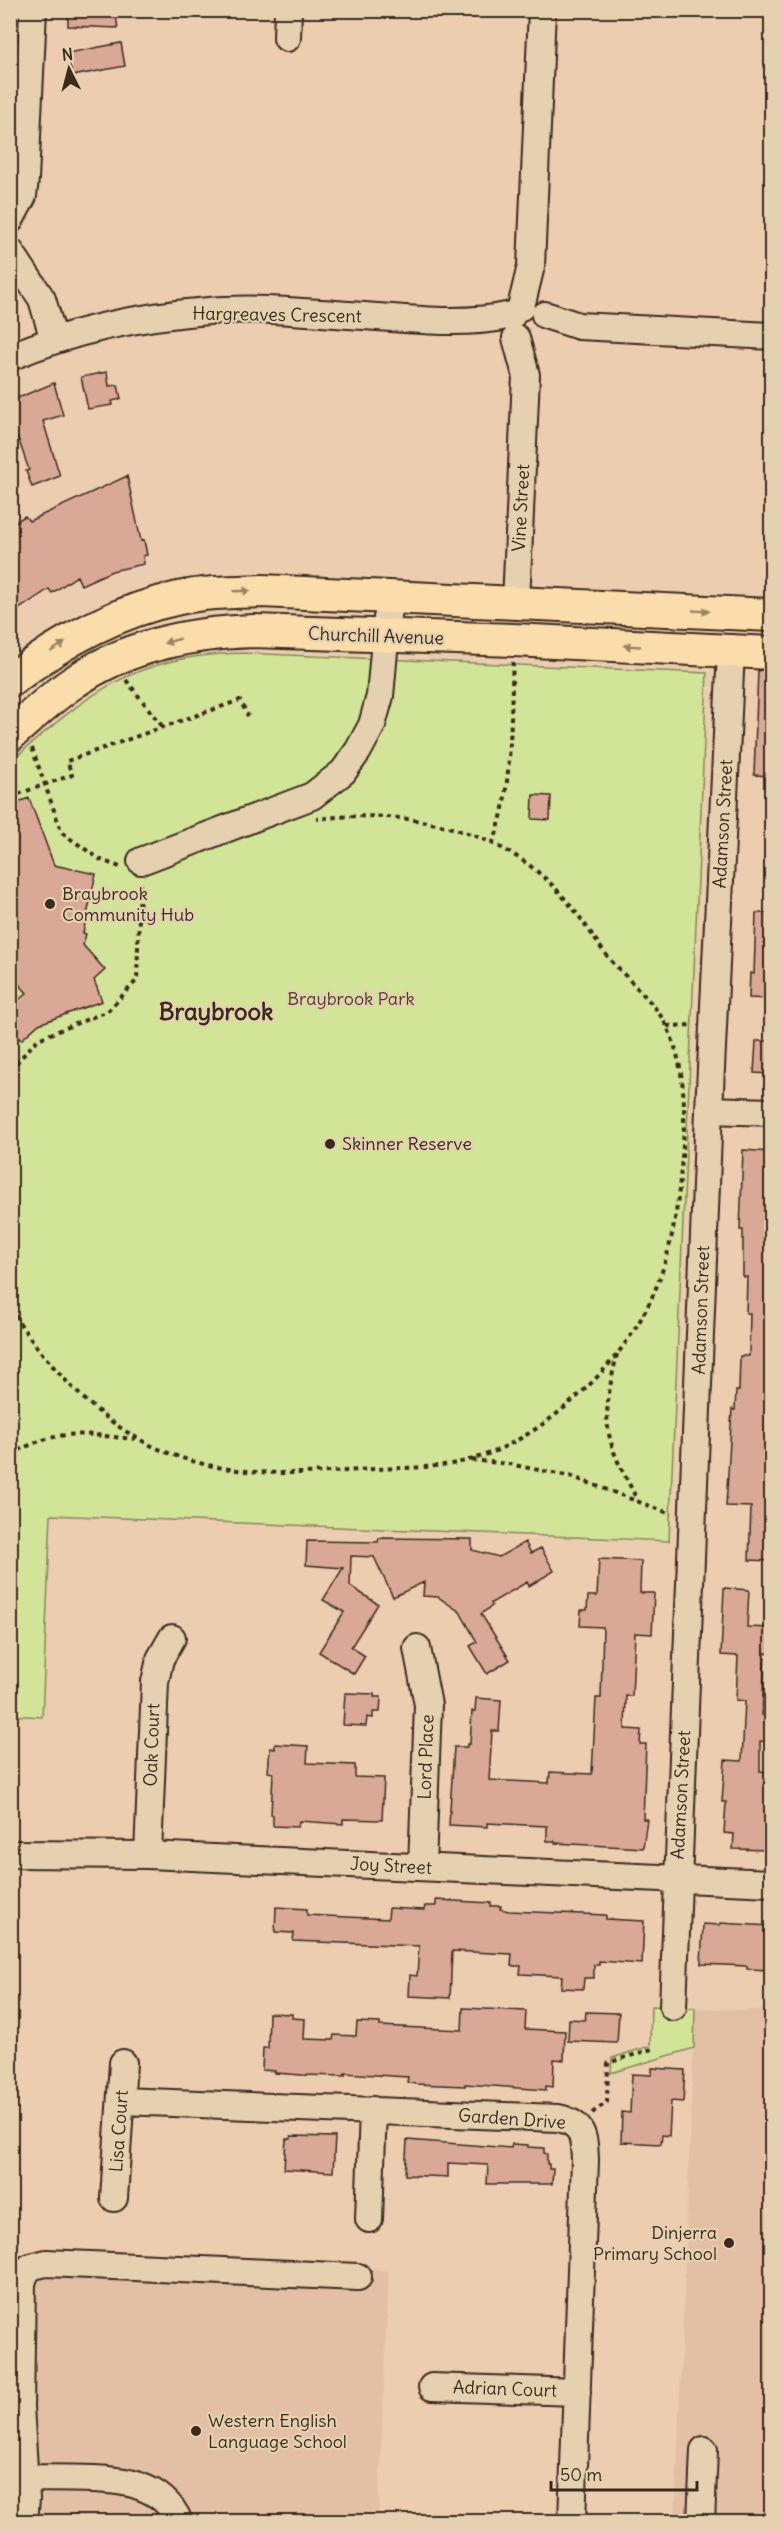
<svg xmlns="http://www.w3.org/2000/svg" width="782" height="2532" font-family="Delius,sans-serif">
<style>
.built{fill:#e3bfa5}
.green{fill:#d2e498;stroke:#86875b;stroke-width:1.5}
.building{fill:#d9a897;stroke:#3b2a1e;stroke-width:1.5}
.lines{fill:none;stroke-linecap:round;stroke-linejoin:round}
.minor-casing{stroke:#3b2a1e;stroke-width:30}
.major-casing{stroke:#3b2a1e;stroke-width:36}
.path{stroke:#3b2a1e;stroke-width:4;stroke-dasharray:4.5 4.5;stroke-linecap:butt}
.minor{stroke:#e5d1af;stroke-width:26}
.major{stroke:#faddab;stroke-width:32}
.oneway{fill:#9a8464}
.poi-dot{fill:#3b2a1e;stroke:#e5d1af;stroke-width:2}
.labels{text-anchor:middle;stroke-width:4.5;stroke-linejoin:round;paint-order:stroke}
.street-label{font-size:18px;fill:#3b2a1e;stroke:#e5d1af}
.poi-label{font-size:18px;fill:#3b2a1e;stroke:#e5d1af;text-anchor:start}
.park-label{font-size:18px;fill:#4a3d2a;stroke:#e5d1af}
.district-label{font-size:24px;font-weight:bold;fill:#3b2a1e;stroke:#e5d1af}
</style>
<rect width="100%" height="100%" fill="#eccdb0"/>
<filter id="ink" filterUnits="userSpaceOnUse"><feTurbulence type="fractalNoise" baseFrequency=".0167" numOctaves="2"/><feDisplacementMap in="SourceGraphic" scale="12" xChannelSelector="R" yChannelSelector="G"/><feConvolveMatrix kernelMatrix="1 2 1 2 8 2 1 2 1" color-interpolation-filters="sRGB"/></filter>
<g filter="url(#ink)">
<!-- built -->
<path class="built" d="M695,2008L771,2011V2521L675,2522Z
M14,2255L389,2271L378,2521L11,2522L10,2341Z"/>
<!-- green -->
<path class="green" d="M240,653L707,673L669,1541L51,1515L42,1717L11,1715L10,762C88,694 131,656 240,653Z
M651,2006L695,2008L694,2048L611,2073L612,2058L650,2046Z"/>
<!-- building -->
<path class="building" d="M68,10H115L118,28L68,26Z
M121,43L125,66L72,76L68,53Z
M107,372L109,386L118,385L121,399L112,401L113,405L88,409L81,377Z
M54,383L63,415L43,421L60,476L32,487L26,471L29,470L18,438L15,439L10,428V401Z
M127,476L141,541L144,540L147,555L143,556L144,564L112,571L81,585L77,576L52,593L49,589L10,615V525L25,516L29,521Z
M758,670L771,671V776L754,775Z
M533,795L551,796L550,820L532,819Z
M29,798L54,865L96,874L83,933L86,934L83,945L105,970L94,980L102,1001L39,1024L21,1040L10,1029V1007L27,993L10,974V805Z
M756,913H771V999L749,998L750,973L754,974Z
M756,1041H771V1074L754,1073Z
M743,1150L771,1152V1410H767L765,1445H769L767,1482H771L769,1535H771V1561L749,1560L751,1507L726,1506L732,1409L735,1410L736,1391H739L740,1356H749L750,1313H746L747,1277H743V1230H740Z
M379,1538L472,1539V1550L499,1557L525,1542L531,1553L541,1548L554,1571L529,1586L527,1582L491,1603L492,1606L481,1614L510,1660L487,1674L470,1646L477,1642L460,1612L438,1597L423,1596L424,1582L393,1597L374,1557L351,1556L350,1586L378,1604L351,1647L365,1656L354,1674L319,1652L344,1612L323,1600L343,1568L306,1565L307,1541L378,1542Z
M599,1559L641,1561L640,1593H654L652,1634L635,1633L632,1696H626L625,1729L641,1730L640,1744H646L643,1819H647L643,1848L555,1843V1841H547V1826L487,1823V1827L449,1825L454,1747H467V1744H470L472,1711H475L476,1698L501,1700L499,1731H492L489,1780L549,1783L550,1772L592,1774L596,1698H601L603,1627L580,1626L581,1610H587L588,1596H597Z
M724,1588L749,1590L747,1627L771,1628V1654L765,1653L762,1715L771,1716V1742L760,1741V1771L771,1772V1850L733,1849L734,1834L724,1833L726,1802H722L725,1760L742,1761L745,1701L736,1700L738,1656L721,1655Z
M345,1693L374,1694V1697H381L380,1712H373V1718L367,1717L366,1726L343,1725Z
M275,1744L308,1746L307,1763L355,1765V1777L384,1778L382,1820L343,1819V1824L299,1821L298,1827L273,1826V1815H271L273,1773L268,1772L270,1748L275,1749Z
M436,1900L491,1903V1906H501L500,1909L509,1911L606,1915V1919L644,1921L642,1964L599,1961V1965H594V1978H584L583,1989L561,1988L562,1976L520,1974L521,1966H511L512,1954L452,1951L450,1998L409,1996L410,1975L417,1976L419,1946L293,1941L294,1933L275,1932L276,1907L307,1909V1915L388,1919L389,1908L424,1910L425,1906H436Z
M720,1923L771,1926V1970L747,1969V1966L701,1964L703,1924L720,1925Z
M463,2008L526,2011L525,2029L565,2031L564,2060L554,2059L553,2087L546,2086V2090L465,2084V2086L415,2084L407,2082L408,2077L392,2076L345,2073V2076L302,2075L275,2073V2071L262,2070L263,2048H268L269,2013L292,2014V2018L305,2019L304,2039L333,2040L334,2035L356,2036L357,2022L380,2023V2026L462,2030Z
M586,2012L619,2013L617,2043L568,2041L569,2019L585,2020Z
M652,2068L685,2070L683,2102L671,2101L669,2136L662,2135L661,2144L621,2142L622,2112L630,2113L632,2074L652,2075Z
M291,2136L335,2137L333,2172L284,2169L286,2139H291Z
M407,2140L511,2148L512,2144L528,2145V2147L544,2148V2153L547,2154V2164H549V2169H553L552,2184H487L488,2165L448,2163V2177L405,2175Z"/>
<g class="lines">
<!-- minor casing -->
<g class="minor-casing">
<path id="minor" d="M287,38L288,10
M10,220L23,196L25,179L33,10
M10,251L42,299L54,340
M521,307L531,266L542,10
M545,315L579,326L772,336
M516,338L526,375L516,603
M10,357C73,330 141,316 209,311C255,307 303,312 349,315C403,318 459,327 512,315
M141,861L312,796L343,772L358,751L372,725L380,696L387,618L393,597
M709,1110L772,1112
M417,1648L428,1705L422,1867
M10,1854L148,1855L772,1883
M148,1855L155,1682L160,1659L172,1638
M673,2007L709,1110L731,651
M121,2101L558,2118C584,2123 584,2138 585,2160L572,2522
M114,2198L123,2063
M369,2219L373,2110
M432,2387L577,2392
M24,2478C53,2479 114,2476 139,2486C157,2492 172,2504 179,2522
M24,2522L26,2498L20,2407L22,2284L24,2276L30,2267L46,2263L358,2277
M701,2522L704,2450"/>
</g>
<!-- major casing -->
<g class="major-casing">
<path id="major" d="M10,681C60,642 116,611 179,598C206,592 234,592 262,591L772,615
M10,735C31,717 51,697 74,682C127,645 191,633 254,631L514,640L772,653"/>
</g>
<!-- path -->
<path class="path" d="M126,680L163,727
M32,748L62,833L101,860L120,867
M10,797L72,775L67,761L240,700L248,716
M492,844C513,800 510,713 513,662
M667,1026L694,1025
M10,1070L38,1039L108,1011L137,980L140,882
M10,1307C24,1332 40,1352 59,1373C145,1470 234,1480 358,1470C394,1467 433,1470 469,1460C536,1443 611,1375 643,1315C666,1274 676,1225 680,1179C685,1129 689,1078 669,1031C655,998 619,975 599,945C584,922 568,900 548,881C488,824 396,809 317,819
M617,1354C611,1382 602,1413 611,1442C616,1462 628,1480 636,1498
M10,1455C60,1427 81,1434 134,1439
M472,1460L509,1464L573,1477L671,1514
M592,2113L607,2102L608,2063L652,2049"/>
<!-- minor -->
<use href="#minor" class="minor"/>
<!-- major -->
<use href="#major" class="major"/>
</g>
<!-- one-way arrows -->
<defs><path id="oneway-solid" d="M-6-.8H1V-3.2L6.5 0L1 3.2V.8H-6Z" transform="scale(1.5)"/></defs>
<g class="oneway">
<use href="#oneway-solid" transform="translate(242 591) rotate(-2)"/>
<use href="#oneway-solid" transform="translate(701 611) rotate(3)"/>
<use href="#oneway-solid" transform="translate(172 641) rotate(164)"/>
<use href="#oneway-solid" transform="translate(632 646) rotate(-177)"/>
<use href="#oneway-solid" transform="translate(58 647) rotate(-32)"/>
</g>
</g>
<!-- markers -->
<g class="poi-dot">
<circle cx="50" cy="904" r="6"/>
<circle cx="330" cy="1144" r="6"/>
<circle cx="729" cy="2243" r="6"/>
<circle cx="196" cy="2431" r="6"/>
</g>
<g class="labels">
<!-- street labels -->
<g class="street-label">
<text transform="translate(277 315) rotate(1)" y="6">Hargreaves Crescent</text>
<text transform="translate(521 508) rotate(-87)" y="6">Vine Street</text>
<text transform="translate(376 636) rotate(2)" y="6">Churchill Avenue</text>
<text transform="translate(723 824) rotate(-87)" y="6">Adamson Street</text>
<text transform="translate(701 1310) rotate(-88)" y="6">Adamson Street</text>
<text transform="translate(152 1745) rotate(-88)" y="6">Oak Court</text>
<text transform="translate(426 1757) rotate(-88)" y="6">Lord Place</text>
<text transform="translate(681 1795) rotate(-87)" y="6">Adamson Street</text>
<text transform="translate(391 1866) rotate(3)" y="6">Joy Street</text>
<text transform="translate(512 2119) rotate(4)" y="6">Garden Drive</text>
<text transform="translate(119 2131) rotate(-86)" y="6">Lisa Court</text>
<text transform="translate(505 2389) rotate(2)" y="6">Adrian Court</text>
</g>
<!-- poi labels -->
<g class="poi-label">
<text x="62" y="900">Braybrook<tspan x="62" dy="21">Community Hub</tspan></text>
<text x="342" y="1150">Skinner Reserve</text>
<text x="717" y="2239" text-anchor="end">Dinjerra<tspan x="717" dy="21">Primary School</tspan></text>
<text x="208" y="2427">Western English<tspan x="208" dy="21">Language School</tspan></text>
</g>
<!-- park labels -->
<g class="park-label">
<text x="351" y="1005">Braybrook Park</text>
</g>
<!-- district labels -->
<g class="district-label">
<text x="216" y="1020">Braybrook</text>
</g>
</g>
<!-- margin -->
<rect width="782" height="2532" fill="none" stroke="#e5d1af" stroke-width="36"/>
<rect x="18" y="18" width="746" height="2496" fill="none" stroke="#3b2a1e" stroke-width="2" filter="url(#ink)"/>
<!-- north arrow -->
<g transform="translate(69 69) rotate(354)" stroke="#e5d1af" stroke-width="4.5" paint-order="stroke">
<path d="M0-4.5L10 22L0 15L-10 22Z" fill="#3b2a1e"/>
<text y="-9" font-size="16" font-weight="bold" text-anchor="middle" fill="#3b2a1e">N</text>
</g>
<!-- scale -->
<path d="M551 2481v9h146v-9" fill="none" stroke="#3b2a1e" stroke-width="3"/>
<text x="560" y="2481" font-size="18" fill="#3b2a1e" stroke="#e5d1af" stroke-width="4.5" paint-order="stroke">50 m</text>
</svg>
